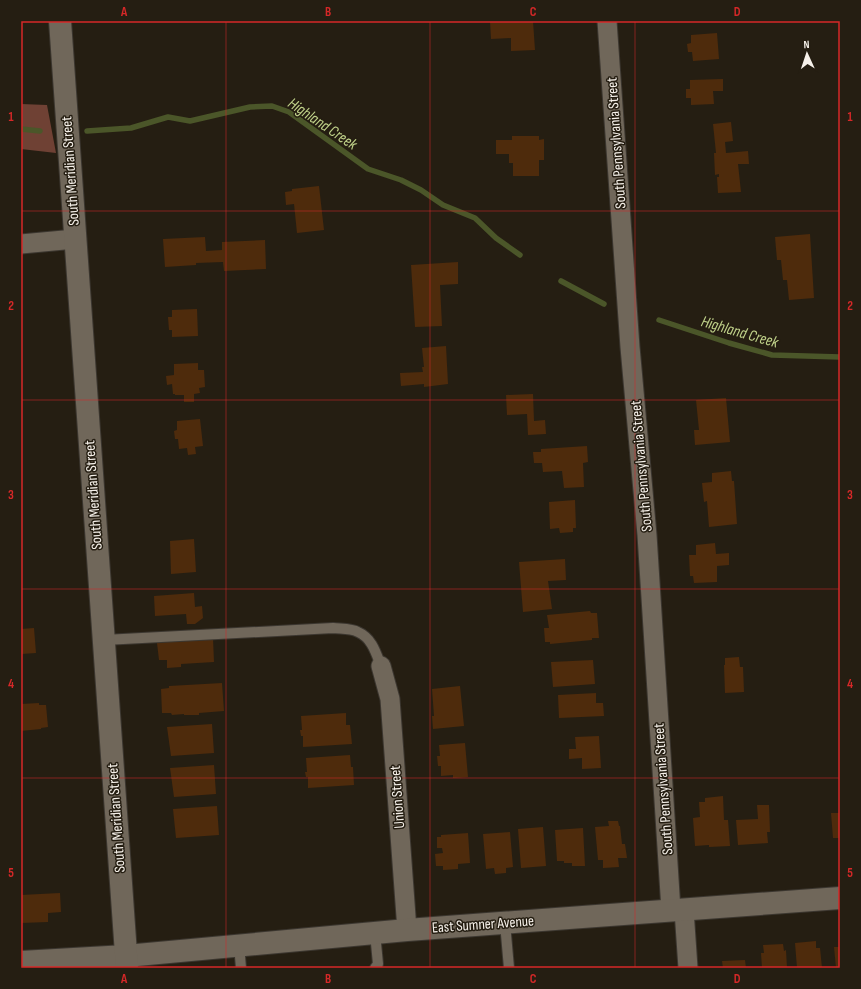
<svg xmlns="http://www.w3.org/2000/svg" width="861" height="989" font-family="'Sofia Sans Condensed',sans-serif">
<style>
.forest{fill:#6f4134}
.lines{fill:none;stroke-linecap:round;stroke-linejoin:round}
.stream{stroke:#4b5629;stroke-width:5.5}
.building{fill:#4e2b0c}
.service-casing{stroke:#3c3730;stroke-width:12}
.minor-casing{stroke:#3c3730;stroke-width:21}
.tertiary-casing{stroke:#3c3730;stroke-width:24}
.secondary-casing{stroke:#3c3730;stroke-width:24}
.service{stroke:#70675a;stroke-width:10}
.minor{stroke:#70675a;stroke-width:19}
.tertiary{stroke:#70675a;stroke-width:22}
.secondary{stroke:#70675a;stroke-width:22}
.grid{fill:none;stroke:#d62828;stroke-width:1;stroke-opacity:0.55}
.labels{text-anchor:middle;stroke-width:3;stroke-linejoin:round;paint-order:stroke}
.street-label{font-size:15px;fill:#f6f1ea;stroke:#251e12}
.water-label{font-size:16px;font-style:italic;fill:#c0d28a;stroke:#251e12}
.neatline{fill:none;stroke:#d62828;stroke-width:1.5}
.grid-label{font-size:13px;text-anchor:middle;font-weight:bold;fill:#d62828}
</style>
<rect width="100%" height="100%" fill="#251e12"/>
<!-- forest -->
<path class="forest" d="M21,104L47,105L56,153L21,149Z"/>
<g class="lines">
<!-- stream -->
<path class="stream" d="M21,129L40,131
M87,131L131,128L168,117L190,121L250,107L272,106L289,112L368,169L401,180L421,190L443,205L475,218L496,238L520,255
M561,281L604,304
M659,320L729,343L772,355L840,357"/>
</g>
<!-- building -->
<path class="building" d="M490,21H533L535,50L511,51V38L491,39Z
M717,33L719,59L693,61L692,52H688L687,44L691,43V35Z
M723,79V91H713L714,104L691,105V98H686V89H690V80Z
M731,122L733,141L725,142L726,153L748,151L749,164H738L741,192L718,193L717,177H719V174L715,175L714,153H716L713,124Z
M512,136H539V140L544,139V160H539V176H513V163H509V154H496V140H512Z
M319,186L324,230L297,233L294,204L286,205L285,192L292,191V189Z
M810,234L814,298L789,300L787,280H783L781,260H777L775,237Z
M205,237L206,251L222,250V242L265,240L266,269L224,271L223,262L196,263V265L165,267L163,239Z
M458,262V284L440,285L442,326L415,327L411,265Z
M197,309L198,336L172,337V330H169L168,317H172V310Z
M446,346L448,384L424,387V384L401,386L400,373L423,372L422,367H424L422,348Z
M198,363V370H204L205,387L199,388L200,393L194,394V402H184V395H175V394H173L172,384L167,385L166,376L174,375V364Z
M533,394L534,421L545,420L546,434L528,435L527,414L507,415L506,395Z
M726,398L730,442L695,445L694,430H699L696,400Z
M200,419L203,446L195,447L196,454L188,455L187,448L179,449L178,439H175L174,431L177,430V421Z
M587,446L588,462L583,463L584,487L564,488L562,471L543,472L542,463H534L533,452H541V449Z
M731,471L732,481H734L737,524L709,527L707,501L704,502L702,483L712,482V473Z
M575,500L576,528H573V532L560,533L559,528L550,529L549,502Z
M194,539L196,572L171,574L170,541Z
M715,543L716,554L729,553V565L717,566V582L694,583L693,576H690L689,555H696V545Z
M565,559L566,580L548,581L552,609L523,612L519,562Z
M194,593L195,607L202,606L203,618L195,624H187L186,614L155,616L154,596Z
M590,611L591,613H597L599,638H592V640L550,644V642H545L544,628H549L547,615Z
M34,628L36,653L21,654V629Z
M213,638L214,662L181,664V667L167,668V660H159L157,643L164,642V641Z
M739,657L740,667H743L744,692L725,693L724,665H725V658Z
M593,660L595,684L553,687L551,662Z
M222,683L224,711L199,713V715H184V714L172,715L171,713H162L161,689L169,688V686Z
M460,686L464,726L433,729L432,716H434L432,689Z
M596,693V703H603L604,716L559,718L558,695Z
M39,703V705H46L48,727L41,728V729L21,731V704Z
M346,713V725H350L352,744L303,747V736H301L300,730H302L301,716Z
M212,724L214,753L171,756L167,727Z
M599,736L601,768L582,769V758L569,759V749H576L575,737Z
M465,743L468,777L453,778V775L441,776V766H438L437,756H440L439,745Z
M350,755L351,767H353L354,785L308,788V777H306L305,772H307L306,758Z
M214,765L216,794L174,797L170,768Z
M723,796L724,820H728L730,846L709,847V845L695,846L693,818L700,817L699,802H705V798Z
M757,805H769L770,832H767L768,843L738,845L736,820L758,819Z
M217,806L219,835L176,838L173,809Z
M831,813H840V838H833Z
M608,821H618L619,826H620L622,844H625L627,858H618L619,867L603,868V860H598L595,827L609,826Z
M543,827L546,866L521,868L518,829Z
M583,828L585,866H572V863H564V861H557L555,830Z
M510,832L513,867L506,868V873L495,874L494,868L486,869L483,834Z
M468,833L470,863L458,864V869L443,870V866H436L435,854L443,853L442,848H437V837H441V835Z
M60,893L61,912L48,913V922L21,923V895Z
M816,941V948H820L822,968H797L795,943Z
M783,944L784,951L786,950L787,968H762L761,953H764L763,945Z
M834,947H840V968H836Z
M745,960L746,968H723L722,961Z"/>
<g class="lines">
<!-- service casing -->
<g class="service-casing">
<path id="service" d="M104,640L333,628C340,629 351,628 358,632C372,638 376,653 381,666
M505,923L509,968
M239,945L241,968
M375,968L378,964L375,933"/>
</g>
<!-- minor casing -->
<g class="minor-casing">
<path id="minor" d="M607,21L630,347L647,535L671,910
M21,244L75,239
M381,666L390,699L407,930
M684,910L688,968"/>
</g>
<!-- tertiary casing -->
<g class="tertiary-casing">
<path id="tertiary" d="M21,962L126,956L407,930L840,898"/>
</g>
<!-- secondary casing -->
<g class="secondary-casing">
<path id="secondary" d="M60,21L127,968"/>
</g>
<!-- service -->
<use href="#service" class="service"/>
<!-- minor -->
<use href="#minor" class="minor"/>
<!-- tertiary -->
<use href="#tertiary" class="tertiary"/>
<!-- secondary -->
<use href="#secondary" class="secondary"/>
</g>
<!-- grid -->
<path class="grid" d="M226,21V968M430,21V968M635,21V968M21,211H840M21,400H840M21,589H840M21,778H840"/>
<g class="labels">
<!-- street labels -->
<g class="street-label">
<text transform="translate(616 143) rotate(-94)" y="5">South Pennsylvania Street</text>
<text transform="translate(70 171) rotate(-94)" y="5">South Meridian Street</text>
<text transform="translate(641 466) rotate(-95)" y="5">South Pennsylvania Street</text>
<text transform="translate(93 495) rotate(-94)" y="5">South Meridian Street</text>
<text transform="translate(663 789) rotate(-94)" y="5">South Pennsylvania Street</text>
<text transform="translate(397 797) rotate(-94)" y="5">Union Street</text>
<text transform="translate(116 818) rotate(-94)" y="5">South Meridian Street</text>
<text transform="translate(483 924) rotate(-4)" y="5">East Sumner Avenue</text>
</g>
<!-- water labels -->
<g class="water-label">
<text transform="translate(323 123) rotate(34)" y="6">Highland Creek</text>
<text transform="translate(740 331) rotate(16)" y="6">Highland Creek</text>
</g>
</g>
<!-- border -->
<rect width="861" height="989" fill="none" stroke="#251e12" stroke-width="44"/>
<!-- north arrow -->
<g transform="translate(807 54) rotate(357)" stroke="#251e12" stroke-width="3" paint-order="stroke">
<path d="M0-3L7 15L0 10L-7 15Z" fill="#f6f1ea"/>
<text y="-6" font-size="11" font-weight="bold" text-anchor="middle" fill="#f6f1ea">N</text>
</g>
<rect x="22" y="22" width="817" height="945" class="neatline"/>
<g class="grid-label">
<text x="124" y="16">A</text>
<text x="328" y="16">B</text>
<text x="533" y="16">C</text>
<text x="737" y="16">D</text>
<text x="11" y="121">1</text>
<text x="850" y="121">1</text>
<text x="11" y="310">2</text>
<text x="850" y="310">2</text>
<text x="11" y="499">3</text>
<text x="850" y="499">3</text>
<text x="11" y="688">4</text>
<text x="850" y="688">4</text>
<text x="11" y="877">5</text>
<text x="850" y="877">5</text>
<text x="124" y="983">A</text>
<text x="328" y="983">B</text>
<text x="533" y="983">C</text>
<text x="737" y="983">D</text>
</g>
</svg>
